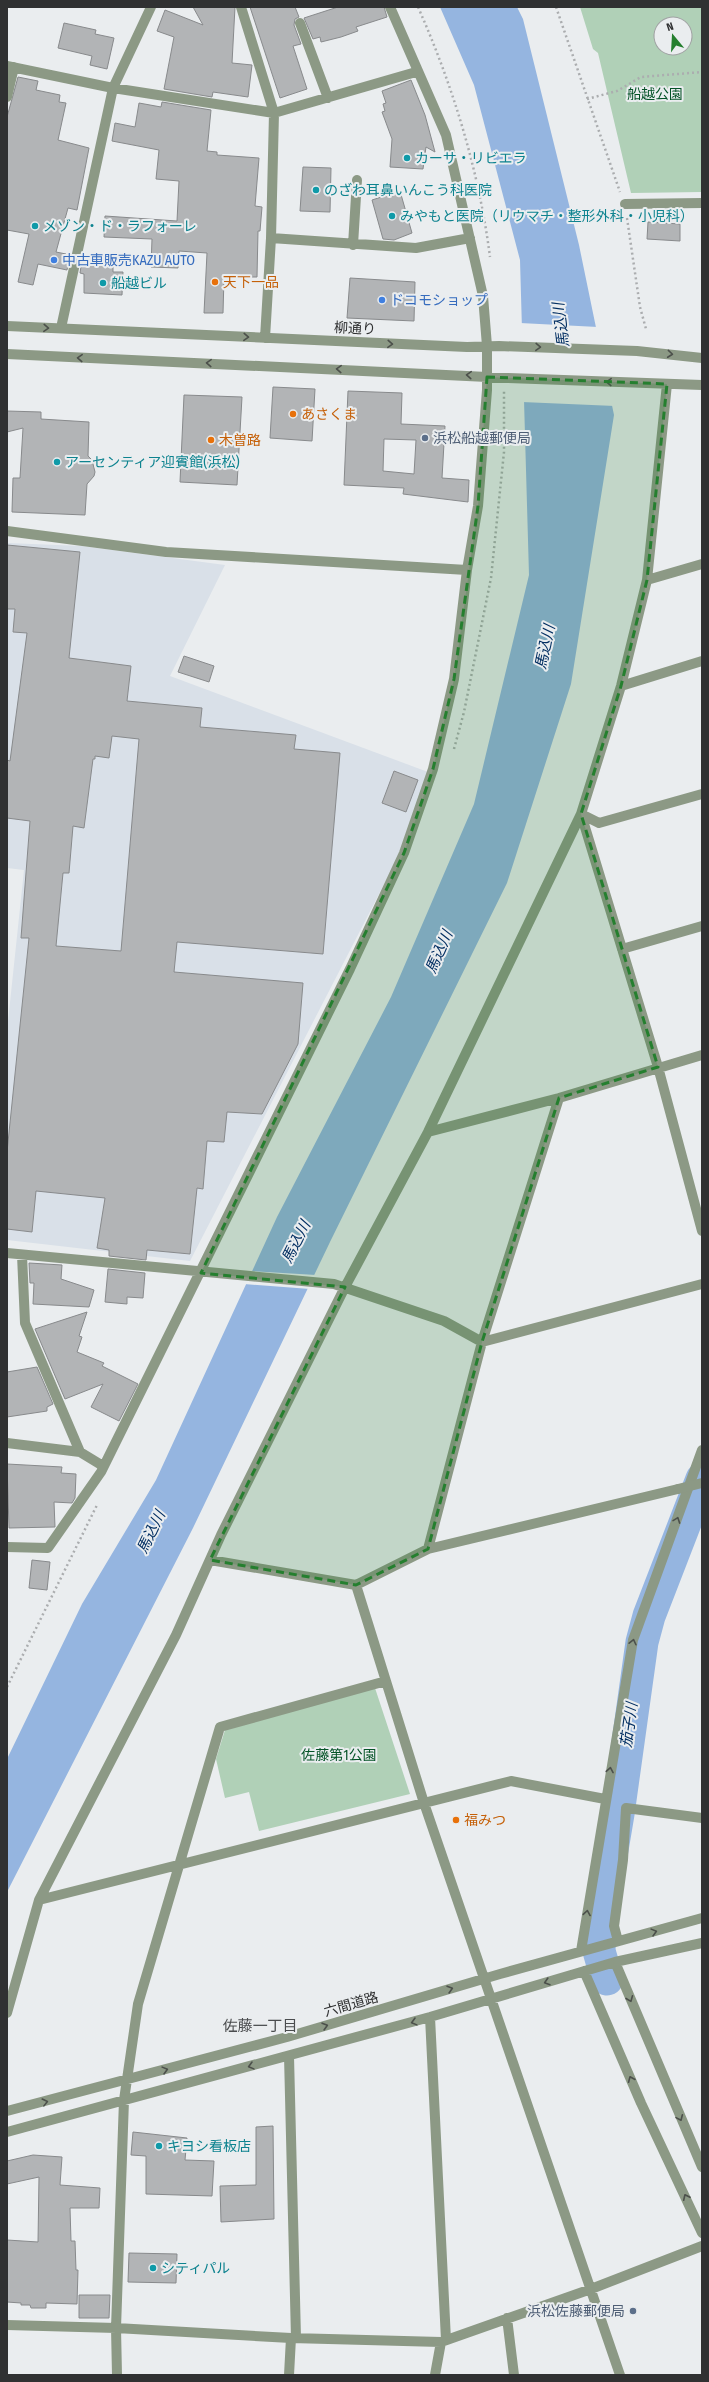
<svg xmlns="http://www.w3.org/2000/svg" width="709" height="2382" font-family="'Fira Sans Condensed','Noto Sans JP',sans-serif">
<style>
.built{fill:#d9e0e8}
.green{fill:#b0d0b7;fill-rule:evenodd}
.water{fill:#95b5e0}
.pier{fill:#eaedef}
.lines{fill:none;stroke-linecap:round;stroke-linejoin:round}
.river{stroke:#95b5e0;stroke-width:33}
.building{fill:#b2b4b6;stroke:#888a8c;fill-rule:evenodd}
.path{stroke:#abadaf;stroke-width:2.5;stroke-dasharray:2 3;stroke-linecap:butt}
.minor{stroke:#8c9985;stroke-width:10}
.minor-bridge{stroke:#8c9985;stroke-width:10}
.oneway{stroke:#4c504b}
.marked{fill:#257f2f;fill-opacity:0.2;stroke:#257f2f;stroke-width:3;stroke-dasharray:8 5;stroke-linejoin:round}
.culture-dot{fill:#0f9aa8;stroke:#eaedef;stroke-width:1.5}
.shop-dot{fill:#3f7fe0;stroke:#eaedef;stroke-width:1.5}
.food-dot{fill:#e8710a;stroke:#eaedef;stroke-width:1.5}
.service-dot{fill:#5c6f8a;stroke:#eaedef;stroke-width:1.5}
.labels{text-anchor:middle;stroke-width:4;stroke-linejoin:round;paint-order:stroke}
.park-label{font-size:14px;fill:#045327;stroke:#eaedef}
.culture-label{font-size:14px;fill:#0d838f;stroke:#eaedef;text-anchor:start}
.shop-label{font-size:14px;fill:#366cbe;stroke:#eaedef;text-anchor:start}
.food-label{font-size:14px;fill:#c56008;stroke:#eaedef;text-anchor:start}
.street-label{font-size:14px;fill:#303132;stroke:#eaedef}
.service-label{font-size:14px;fill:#4e5e75;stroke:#eaedef;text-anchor:start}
.water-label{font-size:15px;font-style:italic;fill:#032f62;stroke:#eaedef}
.neighbourhood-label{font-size:15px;fill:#4a4c4e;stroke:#eaedef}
</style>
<rect width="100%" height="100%" fill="#eaedef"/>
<!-- built -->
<path class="built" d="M7,543L82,546L225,565L170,676L428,772L396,861L190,1261L7,1240V1031L24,870L7,868Z"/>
<!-- green -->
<path class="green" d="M580,7H702V192L631,193L598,53L593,49ZM661,24H685V48H661Z
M375,1688L410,1794L259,1831L249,1792L225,1798L216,1759L225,1730Z"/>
<!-- water -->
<path class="water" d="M440,7H517L523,19L579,245L614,415L571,684L507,883L330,1242L193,1528L7,1892V1759L82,1604L156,1480L277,1217L391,997L474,804L529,575L520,260L474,85Z"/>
<!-- pier -->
<path class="pier" d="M520,323L598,327L615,406L522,402Z
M250,1271L316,1275L310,1289L244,1284Z"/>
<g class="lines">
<!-- river -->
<path class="river" d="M607,1979L599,1951L600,1921L618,1814L642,1642L649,1616L702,1479"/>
</g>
<!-- building -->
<path class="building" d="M193,7H235L232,63L252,65L248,97L213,92L212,97L164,89L174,37L157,31L165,10L203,25Z
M250,7H295L299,17L295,19L294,25L301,44L293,46L307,89L280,98Z
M338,7H384L387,17L356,27L358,31L341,37L321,42L320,37L313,39L304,18Z
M64,23L96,30L95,34L114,38L107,69L90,65L92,56L58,48Z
M18,77L38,81L36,90L60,95L59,102L66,103L58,140L89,148L77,210L68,208L56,252L66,254L65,259L69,260L67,270L38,264L33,285L18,282L29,234L7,230V117Z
M411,80L425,115L435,152L426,147L423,169L390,167L392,139L382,112L385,111L383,104L386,103L382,91Z
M162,102L211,110L207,151L217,152V155L259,158L255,206L262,207L260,231H258L257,277H224L223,313H204L207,253L179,251L178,268L151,267L152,239L104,237L105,216L177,221L179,181L156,179L159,150L112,141L115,123L135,127L139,103L161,107Z
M303,167L331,168L330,212L300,211Z
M400,191L412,233L394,240L383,239L372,200Z
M648,222L680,224V241L647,239Z
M82,260L113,261V272H123L122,295L84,293V274L80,273Z
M350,278L415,282L414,321L347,318Z
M273,387L315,389L312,441L270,438Z
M348,391L402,393L401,424L445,426L442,478L469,480L468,502L403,494L404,488L344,485ZM384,439L416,440L414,474L383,471Z
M184,395L242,397L237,485L180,482Z
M7,411L41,412V419L89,422L88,456L92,460L95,472L94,476L87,484L85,515L12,512L13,478H20L23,428L7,432Z
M7,545L80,552L69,658L131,666L127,701L202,708L200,727L296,735L294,749L340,753L323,954L177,942L174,972L303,983L298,1044L262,1114L227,1112L224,1142L207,1141L203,1189L197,1188L190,1254L147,1250L146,1260L109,1256V1250L97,1248L105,1198L36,1191L32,1232L7,1229V1152L29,938H21L30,821L7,818V760L10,761L27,633L13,632L15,609H7ZM112,736L139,739L121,951L56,946L63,873H69L73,826L84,828L93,759H95V756L109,758Z
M184,656L214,666L209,682L178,672Z
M394,771L418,780L406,812L382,803Z
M29,1263L62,1265L61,1279L94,1290L89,1307L33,1304L34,1283H30Z
M108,1269L145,1273L143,1298L127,1297V1304L105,1302Z
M87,1312L79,1336L82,1337L77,1352L104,1363L102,1366L138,1384L119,1421L91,1407L103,1384L65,1399L35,1329Z
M37,1367L53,1404L47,1407V1411L7,1417V1372Z
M7,1464L62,1467L61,1473L76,1474L75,1498L72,1503L54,1502L55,1527L9,1528Z
M32,1560L50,1562L47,1590L29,1588Z
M273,2126L274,2219L221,2222L220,2186L256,2185V2127Z
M133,2132L187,2138L185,2160L214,2161L212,2196L146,2194V2156L131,2155Z
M33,2155L62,2157L60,2185L100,2188L99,2208H70L71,2241H75L76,2270H78L77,2304L46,2303V2308H31L30,2305H21V2303L7,2302V2240L38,2242L39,2177L7,2184V2161Z
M129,2253L177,2254L176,2283L128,2282Z
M79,2295H110L109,2318H79Z"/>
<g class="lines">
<!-- path -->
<path class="path" d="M418,7C453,86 479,171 490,257
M556,7L620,192
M587,99L617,91L641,77L702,72
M627,218L640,307L646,329
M454,749L464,712L491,578L504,452V391
M7,1687L97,1505"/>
<!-- minor -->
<path class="minor" d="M241,7L274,113L271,238L265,338
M300,23L328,98
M7,66L113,88L274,113L416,72
M7,97L14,67
M625,204L702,203
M271,238L416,248L470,238
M353,245L357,180
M7,326L467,347L499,346L637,351L702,358
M61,328L113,88L151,7
M7,354L508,378L702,385
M7,531L166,552L467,570
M647,580L702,564
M621,686L702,661
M702,794L599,823L581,814L658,1067L702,1231
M622,949L702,926
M428,1132L559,1098L702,1055
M7,1253L334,1284L444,1321L482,1342L702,1284
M22,1255L25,1323L80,1452
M7,1443L80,1452L103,1466
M7,1547L48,1548L101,1472L350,969L404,853L433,769L454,679L467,570L478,506L487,390V346L483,296L446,135L390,7
M428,1549L482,1342L559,1098
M210,1560L356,1585L424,1803L620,2375
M356,1585L428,1549L678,1489
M39,1900L511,1781L605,1799
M618,1941L614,1926L623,1860L626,1808L702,1818
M581,1951L633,1640L702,1450
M615,1962L702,2167
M584,1971L641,2103L702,2233
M7,2013L39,1900L176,1635L221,1535L345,1287L428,1132L581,814L621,686L647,580L667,384
M430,2017L446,2340
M289,2056L296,2338
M7,2111L287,2037L500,1974L702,1918
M7,2132L430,2017L615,1962L702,1943
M507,2318L514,2375
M7,2325L116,2328L291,2338L441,2342L591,2289L702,2246
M117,2375L116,2328L124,2100L138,2004L220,1727L386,1681
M289,2375L291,2338
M435,2375L441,2342"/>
<!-- minor-bridge -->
<path class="minor-bridge" d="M678,1489L702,1483"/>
</g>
<!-- one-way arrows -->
<defs><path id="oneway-chevron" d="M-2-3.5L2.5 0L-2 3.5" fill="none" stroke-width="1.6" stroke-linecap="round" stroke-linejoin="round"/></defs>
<g class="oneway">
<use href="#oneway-chevron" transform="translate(46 328) rotate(3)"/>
<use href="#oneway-chevron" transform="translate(246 337) rotate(3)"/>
<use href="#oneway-chevron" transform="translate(390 344) rotate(3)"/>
<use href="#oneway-chevron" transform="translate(538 347) rotate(2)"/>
<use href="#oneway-chevron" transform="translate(670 354) rotate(6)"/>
<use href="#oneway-chevron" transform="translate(80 358) rotate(-177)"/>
<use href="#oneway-chevron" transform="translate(209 363) rotate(-177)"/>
<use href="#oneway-chevron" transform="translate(339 369) rotate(-177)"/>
<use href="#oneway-chevron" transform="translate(469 375) rotate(-176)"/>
<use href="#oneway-chevron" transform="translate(609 382) rotate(-178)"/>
<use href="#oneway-chevron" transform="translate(677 1520) rotate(-70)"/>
<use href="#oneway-chevron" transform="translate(633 1642) rotate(-77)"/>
<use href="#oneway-chevron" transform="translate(610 1770) rotate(-80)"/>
<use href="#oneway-chevron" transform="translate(587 1913) rotate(-81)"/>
<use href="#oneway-chevron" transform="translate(654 1932) rotate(-15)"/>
<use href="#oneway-chevron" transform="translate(547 1982) rotate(163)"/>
<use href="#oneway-chevron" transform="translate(450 1989) rotate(-16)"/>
<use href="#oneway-chevron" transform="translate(630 1999) rotate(68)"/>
<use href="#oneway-chevron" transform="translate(414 2022) rotate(165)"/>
<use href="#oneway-chevron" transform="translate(325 2026) rotate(-16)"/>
<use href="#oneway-chevron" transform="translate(251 2066) rotate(165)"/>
<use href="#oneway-chevron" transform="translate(165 2070) rotate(-15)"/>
<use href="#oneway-chevron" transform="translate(631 2079) rotate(-113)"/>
<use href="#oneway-chevron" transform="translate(45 2102) rotate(-14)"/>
<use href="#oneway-chevron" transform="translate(680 2118) rotate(66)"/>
<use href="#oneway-chevron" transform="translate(686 2197) rotate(-115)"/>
</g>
<!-- marked area -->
<path class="marked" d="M487,377L667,384L647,580L621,686L581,814L658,1067L559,1098L482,1342L428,1549L356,1585L210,1560L345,1287L201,1273L404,853L433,769L454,679L478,506Z"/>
<!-- markers -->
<g class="culture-dot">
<circle cx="407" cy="158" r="4"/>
<circle cx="316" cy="190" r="4"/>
<circle cx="392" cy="216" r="4"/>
<circle cx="35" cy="226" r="4"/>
<circle cx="103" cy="283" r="4"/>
<circle cx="57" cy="462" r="4"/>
<circle cx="159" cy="2146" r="4"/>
<circle cx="153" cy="2268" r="4"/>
</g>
<g class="shop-dot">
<circle cx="54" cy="260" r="4"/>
<circle cx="382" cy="300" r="4"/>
</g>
<g class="food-dot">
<circle cx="215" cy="282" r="4"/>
<circle cx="293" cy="414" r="4"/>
<circle cx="211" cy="440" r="4"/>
<circle cx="456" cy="1820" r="4"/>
</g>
<g class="service-dot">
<circle cx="425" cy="438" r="4"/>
<circle cx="633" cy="2311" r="4"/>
</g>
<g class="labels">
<!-- park labels -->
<g class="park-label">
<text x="655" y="99">船越公園</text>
<text x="339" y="1760">佐藤第1公園</text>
</g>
<!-- culture labels -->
<g class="culture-label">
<text x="415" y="163">カーサ・リビエラ</text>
<text x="324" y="195">のざわ耳鼻いんこう科医院</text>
<text x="400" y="221">みやもと医院（リウマチ・整形外科・小児科）</text>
<text x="43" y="231">メゾン・ド・ラフォーレ</text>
<text x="111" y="288">船越ビル</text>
<text x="65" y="467">アーセンティア迎賓館(浜松)</text>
<text x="167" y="2151">キヨシ看板店</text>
<text x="161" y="2273">シティパル</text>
</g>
<!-- shop labels -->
<g class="shop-label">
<text x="62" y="265">中古車販売KAZU AUTO</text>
<text x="390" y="305">ドコモショップ</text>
</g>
<!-- food labels -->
<g class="food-label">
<text x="223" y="287">天下一品</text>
<text x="301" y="419">あさくま</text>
<text x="219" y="445">木曽路</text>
<text x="464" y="1825">福みつ</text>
</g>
<!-- street labels -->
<g class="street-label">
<text transform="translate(355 328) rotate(3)" y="5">柳通り</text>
<text transform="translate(351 2004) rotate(-16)" y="5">六間道路</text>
</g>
<!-- service labels -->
<g class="service-label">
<text x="433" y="443">浜松船越郵便局</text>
<text x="625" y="2316" text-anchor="end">浜松佐藤郵便局</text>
</g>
<!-- water labels -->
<g class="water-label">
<text transform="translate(561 325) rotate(-97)" y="5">馬込川</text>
<text transform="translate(545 647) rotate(-78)" y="5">馬込川</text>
<text transform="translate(439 952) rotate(-66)" y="5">馬込川</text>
<text transform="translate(296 1242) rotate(-63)" y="5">馬込川</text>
<text transform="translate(151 1532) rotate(-64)" y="5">馬込川</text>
<text transform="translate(629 1725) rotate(-82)" y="5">茄子川</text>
</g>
<!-- neighbourhood labels -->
<g class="neighbourhood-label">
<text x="260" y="2031">佐藤一丁目</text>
</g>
</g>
<!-- border -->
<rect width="709" height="2382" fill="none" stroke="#303132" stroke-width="16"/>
<!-- north arrow -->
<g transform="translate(673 36) rotate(342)"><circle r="19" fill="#eaedef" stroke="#a0a2a3"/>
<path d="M0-3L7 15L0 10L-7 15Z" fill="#257f2f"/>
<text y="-6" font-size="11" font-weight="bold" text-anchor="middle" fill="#303132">N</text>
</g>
</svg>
